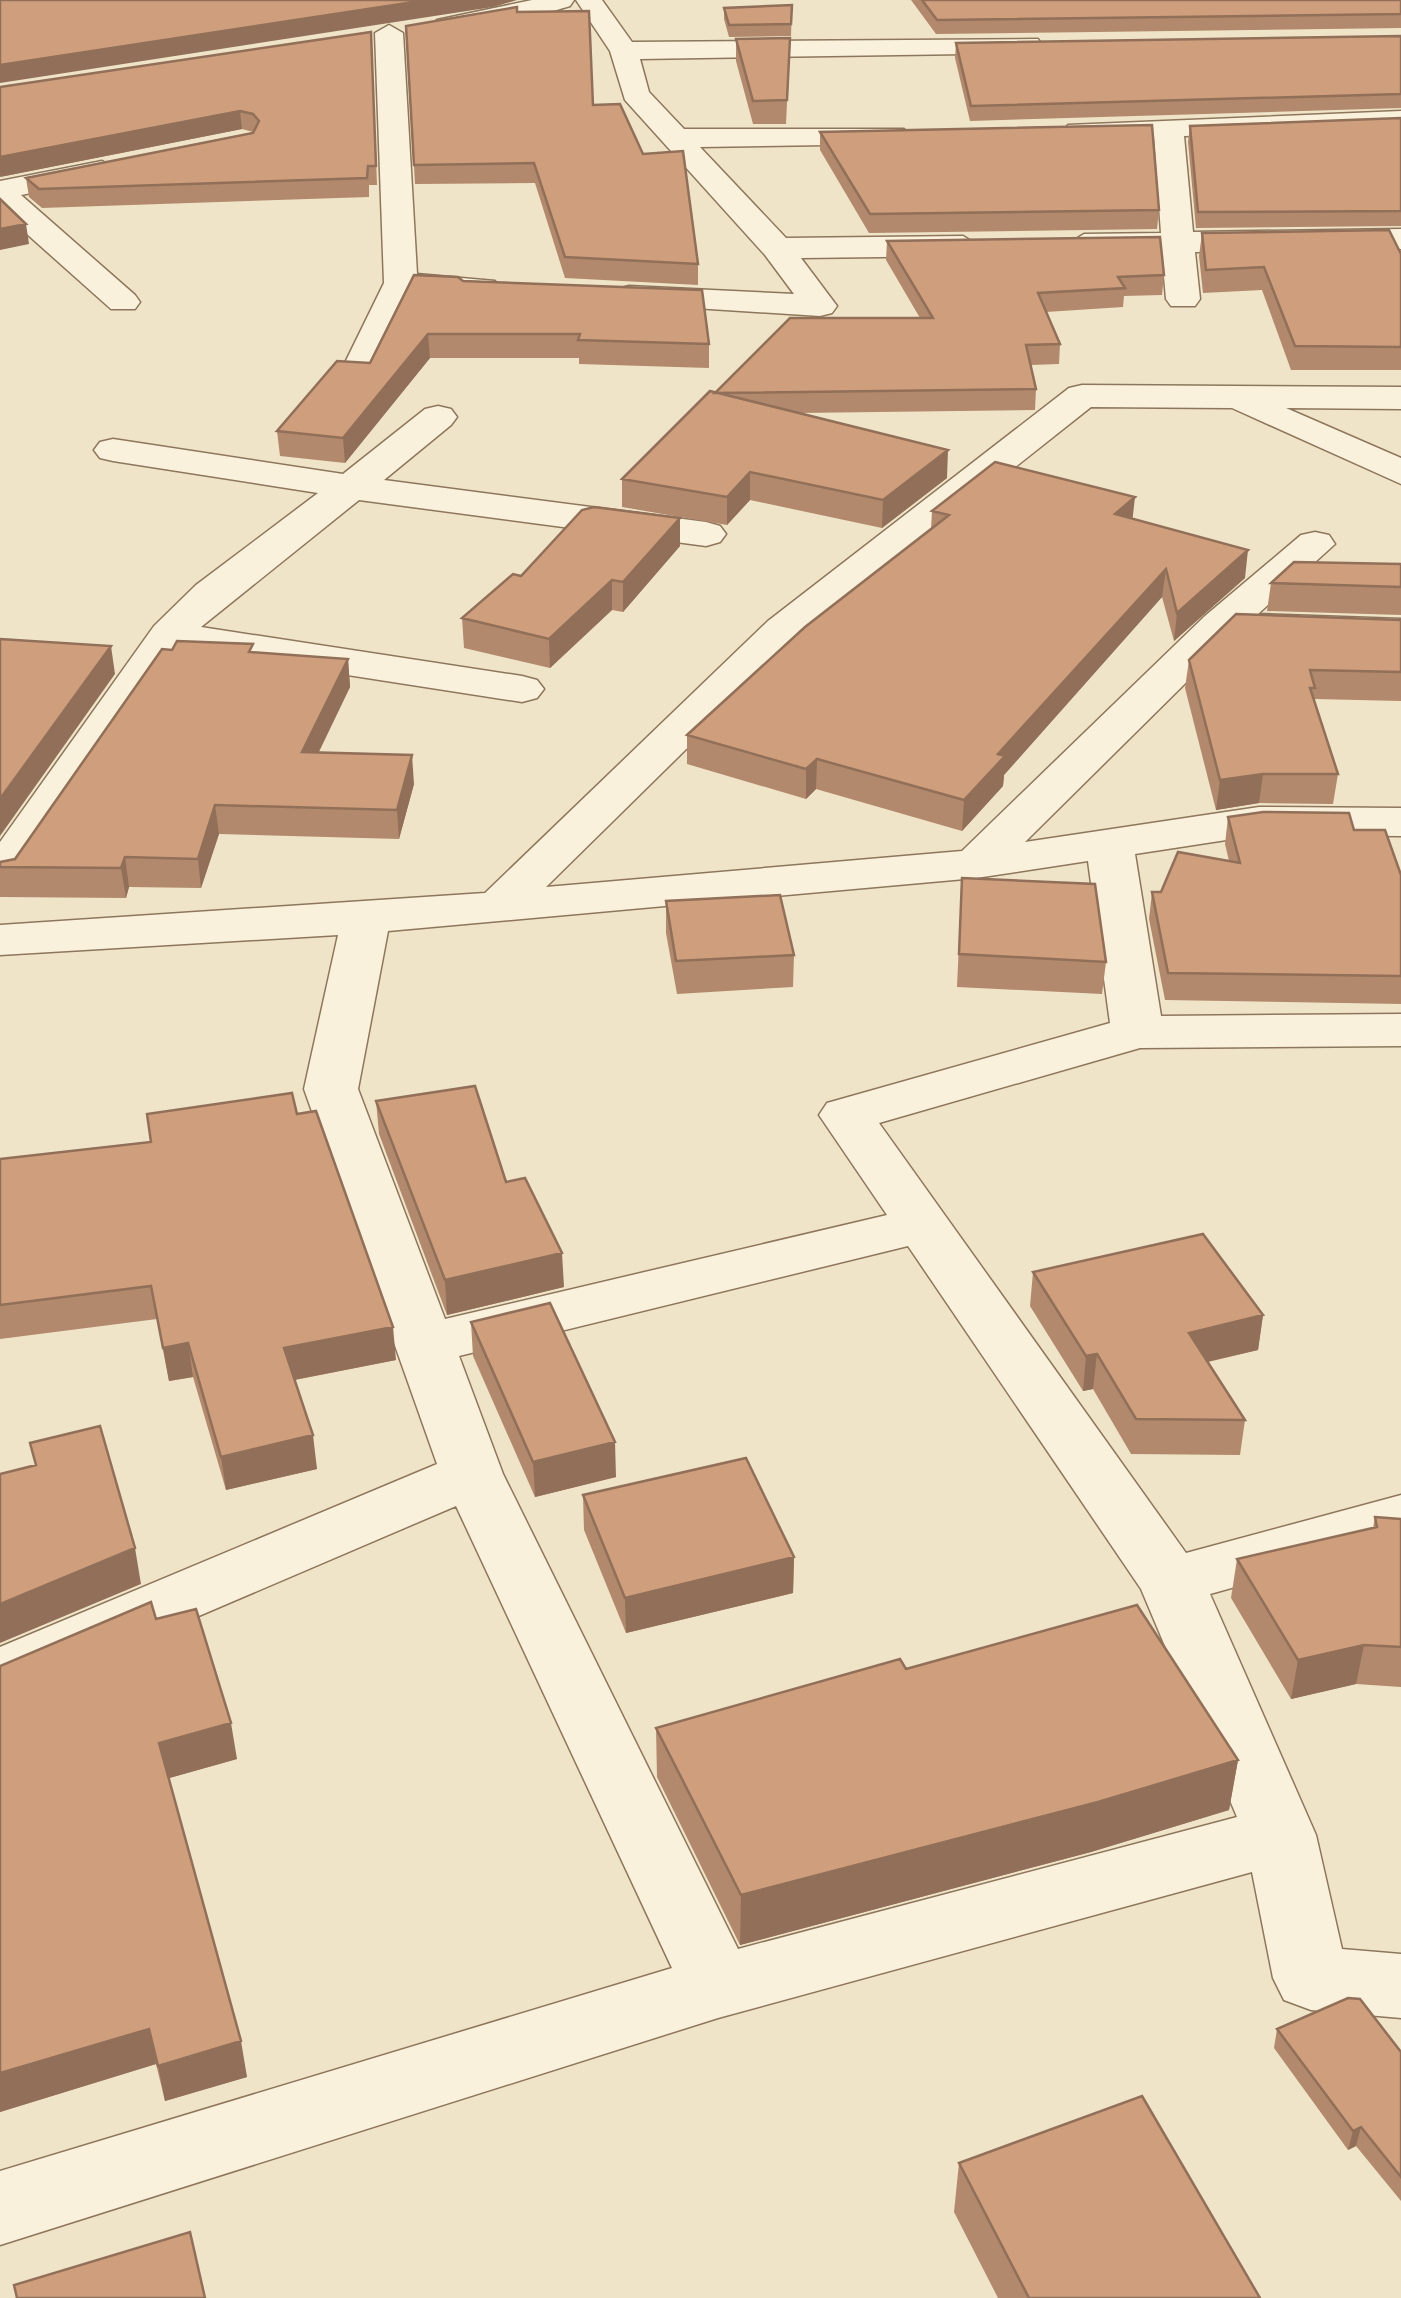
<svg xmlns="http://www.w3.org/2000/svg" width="1401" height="2298" font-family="Spectral,serif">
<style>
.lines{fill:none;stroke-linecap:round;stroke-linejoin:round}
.minor-casing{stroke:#8d765c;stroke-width:3}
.minor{fill:#faf1dc;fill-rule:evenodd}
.wall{fill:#b2896c}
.shaded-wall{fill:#916f58}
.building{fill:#cf9f7d;stroke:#916f58;stroke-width:2.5}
</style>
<rect width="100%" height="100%" fill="#f0e4c8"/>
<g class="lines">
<!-- minor casing -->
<g class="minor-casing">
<path id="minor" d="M532,0H574L570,6C545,13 451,48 433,26L437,20Z
M576,0H602L632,42L1038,39L1042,45L1028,53L640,59L649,92L684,129H904L908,135L893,144L700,147L786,238L963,236L979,246L963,256L801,258L837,306L832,313L820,316L617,303L612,296L617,289L629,286L794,294L765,255L625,100L610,51Z
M389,25L403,33L417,274L495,281L500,288L495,295L413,294L374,377L369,385H343L338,377L384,283L375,33Z
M1401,111V129L1184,136L1193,232L1401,229V249L1195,252L1200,299L1195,306H1171L1166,299L1162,253L1084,254L1068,244L1084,234L1161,233L1154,137L1079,140L1064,131L1068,125Z
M102,161L117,170L113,177L21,195L135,295L140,302L135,309H111L0,210V181Z
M1082,385L1401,387V409L1286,408L1401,458V484L1232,408L1091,407L798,639L546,887L962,851L1205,616L1301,535L1315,532L1329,535L1335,544L1258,614L1401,619V645L1231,638L1025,842L1259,807L1401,808V836L1259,835L1135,854L1161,1016L1401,1014V1046L1140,1048L879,1123L1186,1553L1401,1495V1541L1210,1594L1316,1835L1342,1949L1401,1954V2018L1311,2010L1284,2000L1273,1978L1252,1872L718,2018L0,2245V2171L672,1968L456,1506L0,1701V1647L437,1464L304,1089L338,935L0,955V925L485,893L768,621L1069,388ZM1088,861L1110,1023L827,1103L819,1115L887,1215L445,1319L358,1089L388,931L976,878ZM908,1246L1141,1589L1237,1817L738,1949L503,1474L459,1356Z
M438,406L451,409L457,417L451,425L384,480L706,522L720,526L726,534L720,542L706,546L359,500L201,627L522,676L537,680L544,689L537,698L522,702L180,649L17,886L0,890V842L154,626L196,585L318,493L113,461L100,458L94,450L100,442L113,439L343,474L425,409Z"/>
</g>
<!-- minor -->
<use href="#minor" class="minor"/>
</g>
<!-- wall -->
<path class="wall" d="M911,0H1401V28L936,34Z
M792,5L791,36L729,37L724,19V8Z
M517,12L593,105L698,264V285L565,278L535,183L415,184L406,26Z
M1401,36V108L970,121L955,58L956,43Z
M790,38L786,124H753L736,61V39Z
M372,49L377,185H369V197L42,208L29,197L26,178L253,132L242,129L0,177Z
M1401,118V226L1196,228L1188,142L1190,126Z
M820,132L1159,210L1157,229L869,233L820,150Z
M1202,233L1401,254V370H1291L1262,290L1203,293L1199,256Z
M887,241L1164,275L1162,295L1124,296L1123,307L1046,312L1060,344L1059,364L1031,365L1036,389L1035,410L798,413L947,478L882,528L750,500L727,525L622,507V479L715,393L920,318L886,260Z
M463,281L709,344V368L579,364V358H430L345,463L280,456L277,431L370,363Z
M932,511L1132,519L1245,578L1174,641L1162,597L1004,775L1003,786L962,831L816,789L806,799L687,764V735L931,529Z
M680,518V546L623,612L612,610L550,668L464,648L462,618L521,576Z
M1401,564V615L1267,611L1271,583Z
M1401,620V701L1314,699L1338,774L1333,804L1259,803L1216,810L1185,688L1189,660Z
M254,652L348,659L350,687L319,752L414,784L399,839L219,834L201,888L129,887L126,898L0,897V862L15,859Z
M1228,817L1354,830L1401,875V1004L1165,1000L1149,919L1152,892H1161L1229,861L1225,844Z
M962,878L1106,962L1102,994L957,987Z
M666,901L794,955L793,987L677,994L666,933Z
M376,1101L506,1182L564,1287L447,1315L379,1134Z
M151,1142L396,1360L295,1380L317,1469L226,1490L193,1377L169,1381L157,1319L0,1339V1159Z
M1033,1272L1263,1315L1258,1350L1208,1362L1245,1420L1240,1455L1131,1454L1093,1389L1083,1391L1030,1306Z
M471,1322L616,1477L535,1497L473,1356Z
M583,1495L794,1557L793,1593L626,1633L584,1530Z
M1375,1517L1401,1519V1687L1356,1684L1291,1699L1231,1598L1237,1559L1373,1528Z
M156,1619L237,1759L169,1778L247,2077L165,2101L156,2064L0,2112V1666Z
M906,1669L1238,1760L1229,1810L1091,1852L740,1945L657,1777L656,1728Z
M1277,2029L1401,2052V2201L1356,2146L1348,2150L1274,2048Z
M959,2163L1260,2298H998L954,2212Z"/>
<!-- shaded-wall -->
<path class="shaded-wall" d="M427,0H517L493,7L0,83V65Z
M240,111L242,129L0,177V157Z
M26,224L29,244L0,250V229Z
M428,334L430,358L345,463L343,438Z
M948,450L947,478L882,528L883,500Z
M750,472V500L727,525V497Z
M1135,497L1132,524L1115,514Z
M680,518V546L623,612V582Z
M1248,550L1245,578L1174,641L1177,613Z
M1166,569L1162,597L1004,775L1003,786L962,831L964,800L998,754Z
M612,580V610L550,668L549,639Z
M111,646L115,674L0,836V799Z
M348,659L350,687L305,780L302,752Z
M412,755L414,784L399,839L397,810Z
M817,759L816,789L806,799V769Z
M1263,774L1259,803L1216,810L1220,780Z
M215,805L219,834L201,888L198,859Z
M125,857L129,887L126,898L121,868Z
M562,1253L564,1287L447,1315L445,1280Z
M1263,1315L1258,1350L1184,1367L1189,1333Z
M393,1327L396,1360L288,1381L284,1348Z
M188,1343L193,1377L169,1381L163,1348Z
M1097,1354L1093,1389L1083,1391L1086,1356Z
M313,1435L317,1469L226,1490L221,1457Z
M615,1442L616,1477L535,1497L533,1462Z
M135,1548L141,1584L0,1643V1604Z
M794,1557L793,1593L626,1633L625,1598Z
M1364,1645L1356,1684L1291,1699L1298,1660Z
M231,1723L237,1759L166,1779L159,1743Z
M1238,1760L1229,1810L1091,1852L740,1945L741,1895Z
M149,2029L156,2064L0,2112V2073Z
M241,2041L247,2077L165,2101L158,2066Z
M1361,2127L1356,2146L1348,2150L1353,2131Z"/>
<!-- building -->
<path class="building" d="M0,0H427L0,65Z
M922,0H1401V14L937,20Z
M792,5L791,24L729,25L724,8Z
M517,7V12L589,11L593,105L620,104L643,154L683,151L698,264L565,257L534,163L414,165L406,26Z
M371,32L376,166H368L367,178L39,189L26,178L253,133L259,121L253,114L240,111L0,157V87Z
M1401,36V94L971,106L956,43Z
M790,38L787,100L753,101L736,39Z
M1401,118V211L1198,212L1190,126Z
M1152,125L1159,210L870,214L820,132Z
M0,199L26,224L0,229Z
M1389,230L1401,254V347L1295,346L1264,267L1206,270L1202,233Z
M1160,237L1164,275L1118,277L1125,288L1038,293L1060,344L1026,345L1036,389L715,393L790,318H933L887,241Z
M414,275L458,277L463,281L702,290L709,344L578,340L580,334H428L343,438L277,431L337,361L370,363Z
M710,391L948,450L883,500L750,472L727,497L622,479Z
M995,462L1135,497L1115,514L1248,550L1177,613L1166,569L998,754L1005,756L964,800L817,759L806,769L687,735L805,627L949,515L932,511Z
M594,507L680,518L623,582L612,580L549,639L462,618L513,574L521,576L582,510Z
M1294,562L1401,564V587L1271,583Z
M1236,614L1401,620V672L1310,670L1315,688H1310L1338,774H1263L1220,780L1189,660Z
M0,639L111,646L0,799Z
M177,641L253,644L249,652L348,659L302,752L412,755L397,810L215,805L198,859L125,857L121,868L0,867V862L15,859L162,649L172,650Z
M1263,812L1349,813L1354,830H1385L1401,875V976L1168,973L1152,892H1161L1178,852L1240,863L1228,817Z
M962,878L1095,884L1106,962L959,954Z
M780,895L794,955L676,961L666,901Z
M475,1086L506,1182L525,1178L562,1253L445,1280L376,1101Z
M292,1093L297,1114L316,1111L393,1327L284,1348L313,1435L221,1457L188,1343L163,1348L151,1286L0,1305V1159L151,1142L147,1114Z
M1203,1234L1263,1315L1189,1333L1245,1420L1136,1419L1097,1354L1086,1356L1033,1272Z
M550,1303L615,1442L533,1462L471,1322Z
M100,1426L135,1548L0,1604V1474L36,1465L30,1443Z
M746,1458L794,1557L625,1598L583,1495Z
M1375,1517L1401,1519V1647L1364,1645L1298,1660L1237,1559L1377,1527Z
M151,1602L156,1619L196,1609L231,1723L159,1743L241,2041L158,2066L149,2029L0,2073V1666Z
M1137,1605L1238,1760L1098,1802L741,1895L656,1728L900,1659L906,1669Z
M1348,1998L1360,1999L1401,2052V2177L1361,2127L1353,2131L1277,2029Z
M1142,2096L1260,2298H1029L959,2163Z
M190,2232L205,2298H17L14,2285Z"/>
</svg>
